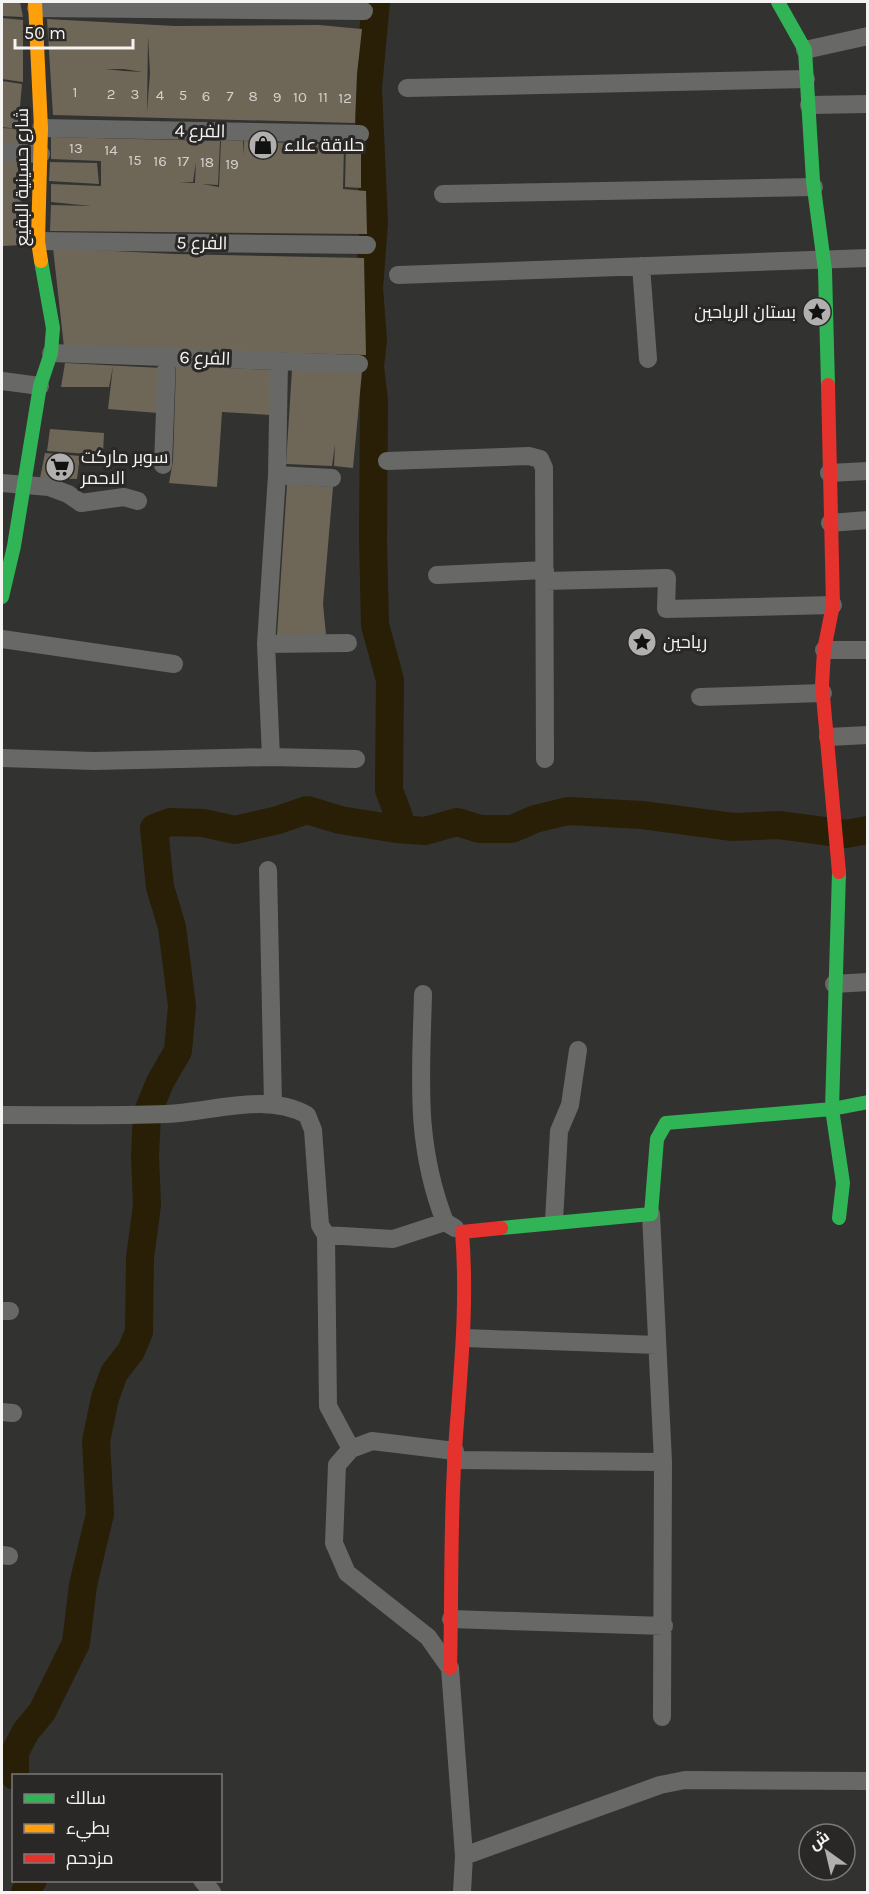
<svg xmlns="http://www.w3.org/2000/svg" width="869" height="1894" font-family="Karla,Cairo,sans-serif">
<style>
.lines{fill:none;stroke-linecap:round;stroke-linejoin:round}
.river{stroke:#291f07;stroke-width:28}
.building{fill:#6e6757;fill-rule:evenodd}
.street{stroke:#686867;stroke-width:18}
.fast{stroke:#30b455;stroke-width:14}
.slow{stroke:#ff9f0a;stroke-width:14}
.jam{stroke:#e5322d;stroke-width:14}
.labels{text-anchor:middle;stroke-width:6;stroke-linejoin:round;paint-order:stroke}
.number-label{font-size:15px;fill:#d3d1cb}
.street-label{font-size:18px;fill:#f5f4f2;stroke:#292826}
.poi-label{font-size:18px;fill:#f5f4f2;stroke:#292826;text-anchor:start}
</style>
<rect width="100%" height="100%" fill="#323231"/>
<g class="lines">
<!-- river -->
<path class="river" d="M396,829L425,831L457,822L480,829H512L535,819L568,811L642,815L733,827L779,825L846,834L868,830
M15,1776V1752L26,1731L42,1712L76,1643L83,1585L100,1514L96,1441L105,1398L114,1373L131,1351L139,1332L140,1258L147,1205L145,1156L147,1114L160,1082L178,1051L182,1006L172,927L160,887L154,828L170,822L203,823L235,830L278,820L307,810L340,820L396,829L399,817L389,790L390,680L375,625L373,539L374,401L370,366L373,340L369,288L374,223L368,88L376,2
M25,1892L33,1880"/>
</g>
<!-- building -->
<path class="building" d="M2,2H20L23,17L2,16Z
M2,18L23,20V82L2,79Z
M47,19L175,26L319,25L362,29L357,74L355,123L53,115ZM148,36L150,73L147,112ZM105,69H124L143,72L124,71Z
M2,81L22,84L18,129L2,127Z
M2,128L19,129L18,150L2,149Z
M51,137L220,141L218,185L202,184L219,187L221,140L243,141V156L244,141L344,145L343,189L366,191L367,234L50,231L51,205L91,206L51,202V184L101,186V161L51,159ZM196,162L195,183H179L193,182Z
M346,144H361V188L345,187Z
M2,160H20L23,245L2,246Z
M50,162L97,163L99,184L49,181Z
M53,248L175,254L364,258L366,355L64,347Z
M65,363L162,368L158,413L108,409L113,366L109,387H61Z
M176,366L273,370L271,415L222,412L217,487L169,483L173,461Z
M292,370L362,371L353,468L334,466L335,444L332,466L286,464Z
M50,429L104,433L103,455L47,451Z
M45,453L80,456L77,479L40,478Z
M287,484L333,487L323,604L326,635H277Z"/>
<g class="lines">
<!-- street -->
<path class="street" d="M36,8L364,11
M805,50L868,36
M407,88L806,79
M809,105L868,104
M41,128L360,134
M2,152L41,154
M443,194L814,187
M38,241L367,245
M641,266L648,359
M398,275L868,258
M51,353L359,364
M279,361L277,475L266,644L271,757L356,759
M2,381L40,386
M387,461L529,456L540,459L544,468L545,759
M163,465L167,357
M829,473L868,471
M277,475L332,478
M2,483L49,487L68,494L81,503L124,497L138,501
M830,523L868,520
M437,575L545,570
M545,581L667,578L666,609L833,605
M2,639L174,664
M266,644L348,643
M824,650H868
M700,697L823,693
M828,737L868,735
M2,758L94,761L271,757
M268,870L273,1104
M834,984L868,982
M423,994C421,1077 414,1142 445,1222L455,1228
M2,1115C57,1115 112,1116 167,1114C213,1112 266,1092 307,1115L313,1130L320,1225L326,1235L393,1239L445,1222
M651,1214L663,1462L662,1717
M554,1221L559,1131L570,1105L578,1050
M326,1235L328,1406L351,1449
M2,1311H10
M465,1338L657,1345
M2,1412L13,1413
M455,1451L372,1441L351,1449L337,1465L334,1543L347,1573L428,1637L450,1668L464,1856L462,1892
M456,1460L663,1462
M2,1555L9,1556
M451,1619L664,1626
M464,1856L660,1785L685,1780L868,1781
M202,1880L212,1892"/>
<!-- fast -->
<path class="fast" d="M778,2L805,50L813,181L825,270L828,385
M2,597L14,546L40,386L51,353L53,328L41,261
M839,872L832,1109L843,1183L839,1218
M501,1228L651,1214L657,1139L666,1123L832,1109L868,1102"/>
<!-- slow -->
<path class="slow" d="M35,2L41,128L38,241L41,261"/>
<!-- jam -->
<path class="jam" d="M828,385L833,605L824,650L822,685L839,872
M450,1668C452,1595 450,1522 455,1450C460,1376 468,1306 462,1232L501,1228"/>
</g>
<!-- icons -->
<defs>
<g id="shop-disc" transform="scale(1.5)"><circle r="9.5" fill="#b1b0ae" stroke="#292826"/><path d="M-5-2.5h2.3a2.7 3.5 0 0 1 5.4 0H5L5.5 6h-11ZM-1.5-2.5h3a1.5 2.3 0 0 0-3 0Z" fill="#111"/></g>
<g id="sight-disc" transform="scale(1.5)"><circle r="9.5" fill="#b1b0ae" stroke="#292826"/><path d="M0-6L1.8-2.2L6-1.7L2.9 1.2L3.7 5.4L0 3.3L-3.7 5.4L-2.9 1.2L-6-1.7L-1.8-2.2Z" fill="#111"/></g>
<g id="supermarket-disc" transform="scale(1.5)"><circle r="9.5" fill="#b1b0ae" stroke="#292826"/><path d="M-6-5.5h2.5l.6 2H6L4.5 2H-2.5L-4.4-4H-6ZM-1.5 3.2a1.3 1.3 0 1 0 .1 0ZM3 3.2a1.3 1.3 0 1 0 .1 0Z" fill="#111"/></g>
</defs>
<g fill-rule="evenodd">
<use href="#shop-disc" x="263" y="145"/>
<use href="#sight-disc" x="817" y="312"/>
<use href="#supermarket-disc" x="60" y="467"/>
<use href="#sight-disc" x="642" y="642"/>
</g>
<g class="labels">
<!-- number labels -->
<g class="number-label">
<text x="75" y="97">1</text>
<text x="111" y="99">2</text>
<text x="135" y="99">3</text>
<text x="160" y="100">4</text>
<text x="183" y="100">5</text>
<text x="206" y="101">6</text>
<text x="230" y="101">7</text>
<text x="253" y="101">8</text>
<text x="277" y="102">9</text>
<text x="300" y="102">10</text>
<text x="323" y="102">11</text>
<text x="345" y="103">12</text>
<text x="76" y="153">13</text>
<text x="111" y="155">14</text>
<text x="135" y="165">15</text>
<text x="160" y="166">16</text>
<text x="183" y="166">17</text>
<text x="207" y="167">18</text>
<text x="232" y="169">19</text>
</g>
<!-- street labels -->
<g class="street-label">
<text transform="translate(200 131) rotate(1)" y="6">الفرع 4</text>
<text transform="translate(22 177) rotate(-90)" y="6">شارع حسينية البقيع</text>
<text transform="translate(202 243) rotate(1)" y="6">الفرع 5</text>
<text transform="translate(205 358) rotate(2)" y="6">الفرع 6</text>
</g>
<!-- poi labels -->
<g class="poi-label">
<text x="284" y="151">حلاقة علاء</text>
<text x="796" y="318" text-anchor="end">بستان الرياحين</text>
<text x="81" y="463">سوبر ماركت<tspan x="81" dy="21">الاحمر</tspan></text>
<text x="663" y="648">رياحين</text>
</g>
</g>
<!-- border -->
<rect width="869" height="1894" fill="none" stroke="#f5f4f2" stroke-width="6"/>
<!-- legend -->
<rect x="12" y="1774" width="210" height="108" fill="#292826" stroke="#7b7a78" stroke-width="1.5"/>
<rect x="24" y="1794" width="30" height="9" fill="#30b455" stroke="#7b7a78" stroke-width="1.5"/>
<text x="66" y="1804" font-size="18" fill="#f5f4f2">سالك</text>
<rect x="24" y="1824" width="30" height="9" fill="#ff9f0a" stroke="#7b7a78" stroke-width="1.5"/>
<text x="66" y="1834" font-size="18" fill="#f5f4f2">بطيء</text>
<rect x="24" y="1854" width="30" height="9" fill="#e5322d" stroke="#7b7a78" stroke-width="1.5"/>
<text x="66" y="1864" font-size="18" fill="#f5f4f2">مزدحم</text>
<!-- north arrow -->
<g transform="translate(827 1852) rotate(326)"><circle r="28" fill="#292826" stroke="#7b7a78" stroke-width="1.5"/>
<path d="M0-4.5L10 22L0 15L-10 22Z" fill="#b1b0ae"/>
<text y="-9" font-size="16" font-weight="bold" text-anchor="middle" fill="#f5f4f2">ش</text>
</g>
<!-- scale -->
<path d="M15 39v9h118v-9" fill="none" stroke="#f5f4f2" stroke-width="3"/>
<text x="24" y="39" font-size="18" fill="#f5f4f2" stroke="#292826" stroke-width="4.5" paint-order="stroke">50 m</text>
</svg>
